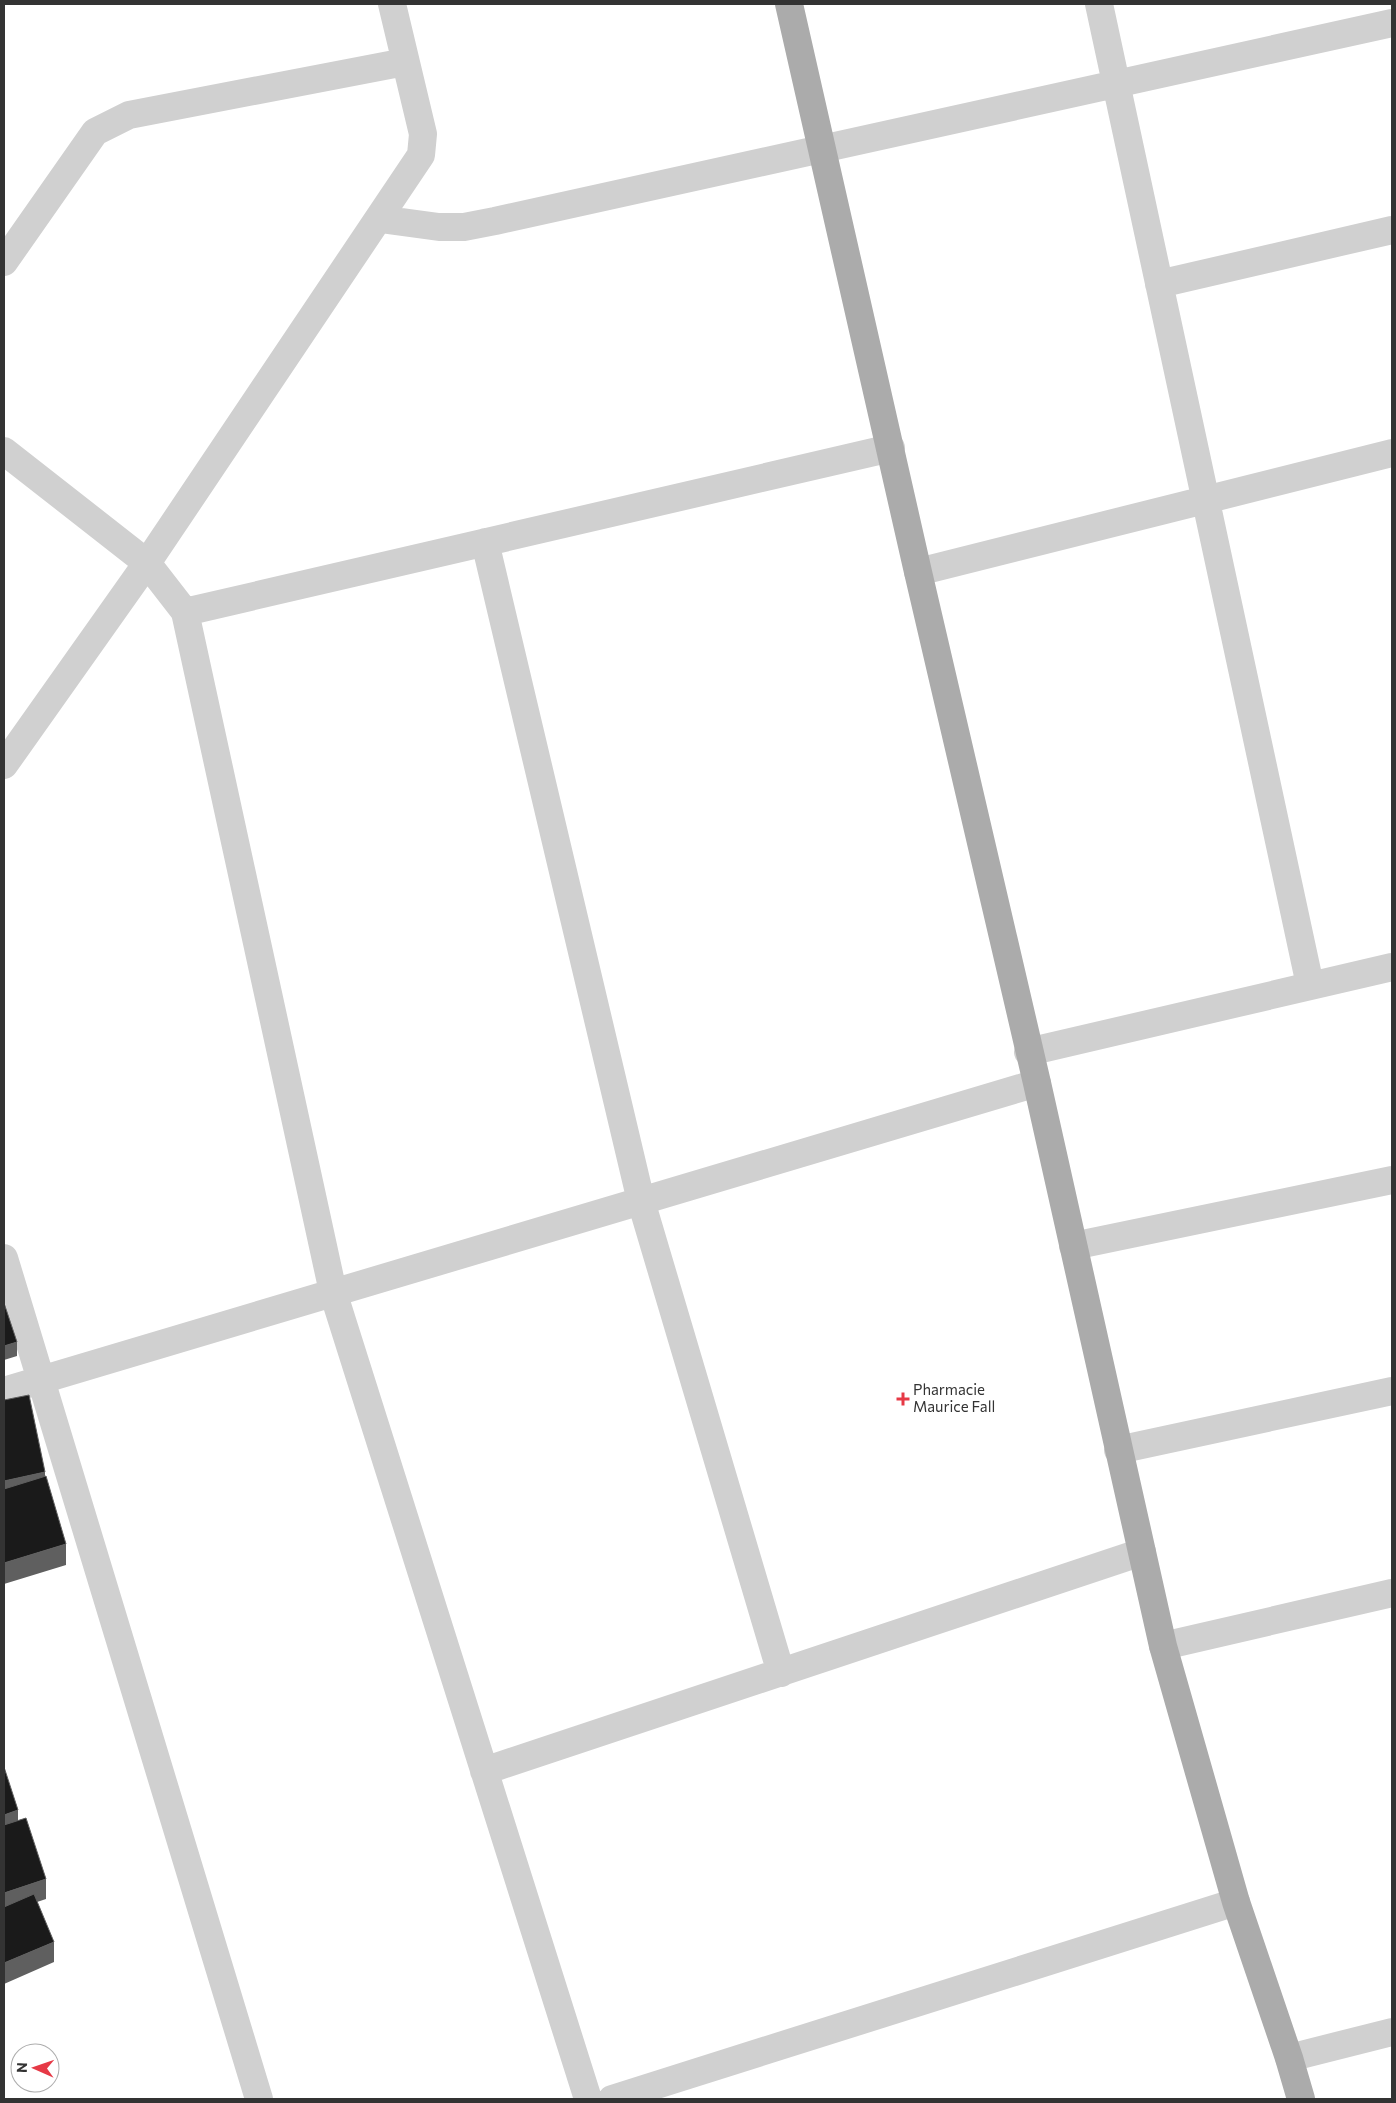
<svg xmlns="http://www.w3.org/2000/svg" width="1396" height="2103" font-family="Commissioner,sans-serif">
<style>
.lines{fill:none;stroke-linecap:round;stroke-linejoin:round}
.minor{stroke:#d0d0d0;stroke-width:28}
.major{stroke:#ababab;stroke-width:28}
.shaded-wall{fill:#5f5f5f}
.building{fill:#1a1a1a;stroke:#5f5f5f}
.poi-dot{fill:#e63946;stroke:#fff;stroke-width:2}
.labels{text-anchor:middle;stroke-width:5;stroke-linejoin:round;paint-order:stroke}
.poi-label{font-size:15px;fill:#333;stroke:#fff;text-anchor:start}
</style>
<rect width="100%" height="100%" fill="#fff"/>
<g class="lines">
<!-- minor -->
<path class="minor" d="M1099,4L1310,985
M380,219L439,227H464L495,221L1392,23
M4,262L95,132L129,115L405,62
M1159,284L1392,230
M4,451L147,563L185,612L333,1292L588,2099
M485,542L641,1201L781,1673
M918,572L1392,453
M185,612L891,448
M4,765L147,563L421,155L423,134L392,4
M1028,1052L1392,967
M1073,1246L1392,1180
M4,1258L259,2099
M4,1391L1037,1083
M1118,1450L1392,1391
M1163,1646L1392,1593
M484,1771L1142,1552
M1289,2058L1392,2032
M612,2099L1236,1902"/>
<!-- major -->
<path class="major" d="M789,4L918,572L1037,1083L1163,1646L1236,1902L1289,2058L1301,2099"/>
</g>
<!-- shaded-wall -->
<path class="shaded-wall" d="M17,1342V1356L4,1360V1346Z
M45,1472V1493L4,1502V1481Z
M66,1544V1565L4,1584V1563Z
M18,1810V1831L4,1836V1815Z
M46,1879V1899L4,1913V1893Z
M54,1942V1962L4,1984V1963Z"/>
<!-- building -->
<path class="building" d="M4,1303L17,1342L4,1346Z
M29,1395L45,1472L4,1481V1400Z
M46,1476L66,1544L4,1563V1489Z
M4,1767L18,1810L4,1815Z
M26,1818L46,1879L4,1893V1825Z
M34,1894L54,1942L4,1963V1907Z"/>
<!-- markers -->
<path class="poi-dot" d="M900.5 1391.5h5v5h5v5h-5v5h-5v-5h-5v-5h5z"/>
<g class="labels">
<!-- poi labels -->
<g class="poi-label">
<text x="913" y="1395">Pharmacie<tspan x="913" dy="17">Maurice Fall</tspan></text>
</g>
</g>
<!-- border -->
<rect width="1396" height="2103" fill="none" stroke="#333333" stroke-width="10"/>
<!-- north arrow -->
<g transform="translate(35 2068) rotate(272)"><circle r="24" fill="#ffffff" stroke="#adadad"/>
<path d="M0-4L9 19L0 12L-9 19Z" fill="#e63946"/>
<text y="-8" font-size="14" font-weight="bold" text-anchor="middle" fill="#333333">N</text>
</g>
</svg>
